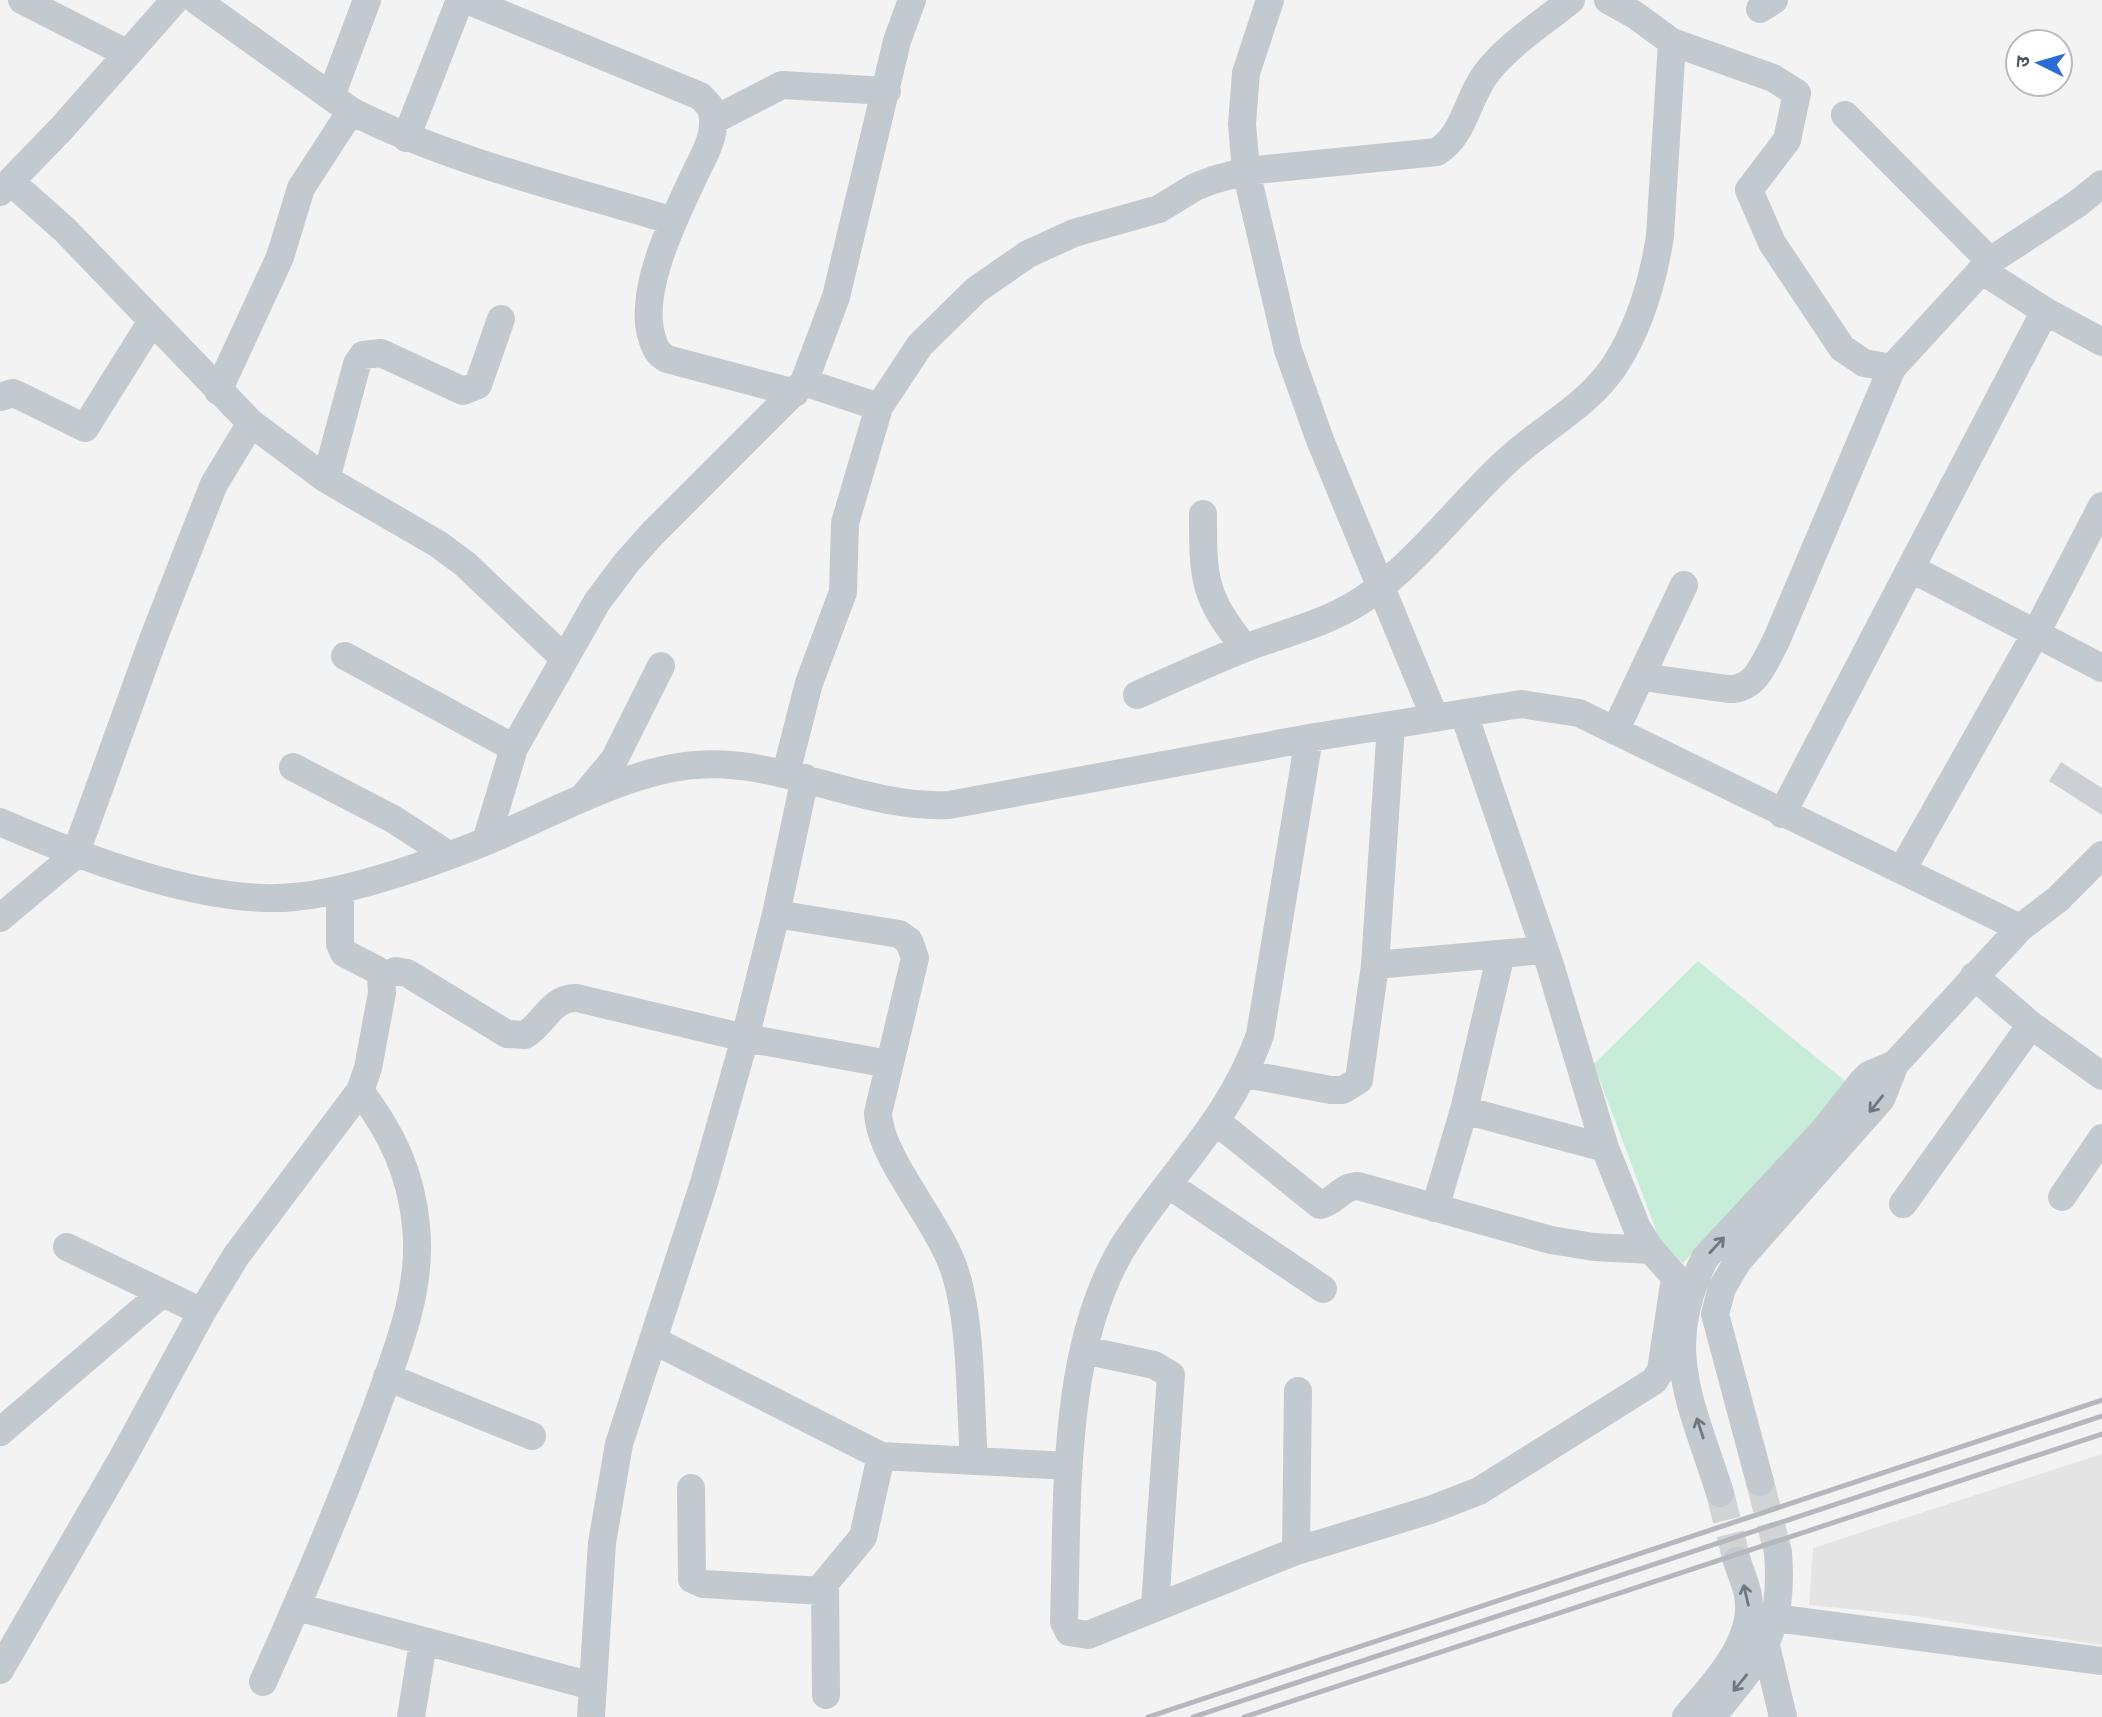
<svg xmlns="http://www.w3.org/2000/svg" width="2102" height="1717" font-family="Raleway,'Noto Sans Devanagari',sans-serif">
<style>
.education{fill:#e5e4e4}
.green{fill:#c7ecd8}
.building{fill:#cdcfd4}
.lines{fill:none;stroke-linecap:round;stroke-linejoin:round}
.minor-tunnel{stroke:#d2d3d5;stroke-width:28;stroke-dasharray:28 14;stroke-linecap:butt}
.minor{stroke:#c2c9cf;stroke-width:28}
.rail{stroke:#b5b7bc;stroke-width:5}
.oneway{stroke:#6f7780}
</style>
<rect width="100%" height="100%" fill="#f4f3f3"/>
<!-- education -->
<path class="education" d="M2102,1454V1645L1909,1615L1809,1605L1813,1548Z"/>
<!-- green -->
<path class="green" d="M1698,961L1850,1085L1683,1263L1660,1241L1594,1064Z"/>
<!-- building -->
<path class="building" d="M2061,762L2102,788V815L2049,781Z"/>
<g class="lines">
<!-- minor-tunnel -->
<path class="minor-tunnel" d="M1760,1482L1778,1552
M1720,1493L1737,1561"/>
<!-- minor -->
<path class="minor" d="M22,0L126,53
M196,0L351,111C452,162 565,188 673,221
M467,0L700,96C707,103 713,108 713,118C715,138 703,157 695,174C675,217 637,291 652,338C655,348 658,354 667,359L795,393
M1270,0L1246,73L1242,124L1246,171L1288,350L1320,440L1435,718
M1760,9L1774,0
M1672,42L1773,78L1797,93L1787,140L1749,190L1772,243L1842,348L1864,363L1892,368
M331,96L367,0
M1845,115L1990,261
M714,120L782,85L887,91
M406,138L460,0
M11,182L65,230L251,423L326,479L438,544L465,564L564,658
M0,192L62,128L175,0
M1981,270L2045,311L2102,342
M804,382L879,407
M218,391L280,257L301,188L351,111
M0,397L13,393L22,397L85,428L152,321
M326,479L357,364L363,355L381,353L463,391L478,385L501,319
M1203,514C1203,579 1203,596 1245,648
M1912,569L2102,668
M345,656L514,748
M1642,677L1728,689C1756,690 1764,663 1776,641L1892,368L1990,261L2077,204L2102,184
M1137,695C1173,679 1208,663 1245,648C1279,635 1316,626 1349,608C1408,576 1457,506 1508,460C1543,427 1587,407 1615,365C1640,326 1653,281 1660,236L1672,42L1635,15L1608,0
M1464,714L1550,965L1605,1148L1637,1228L1651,1250L1688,1291
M1615,731L1684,585
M1309,738L1260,1035C1230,1119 1176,1167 1128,1239C1060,1342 1068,1501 1064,1622L1069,1632L1088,1635L1296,1551L1430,1510L1479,1491L1654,1381L1661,1370L1675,1278
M293,767L393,819L447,854
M786,773L809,683L843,592L845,523L879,407L920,345L976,290L1028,254L1074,233L1159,209L1195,187L1213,180L1246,171L1437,152C1464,135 1467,100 1485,75C1507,45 1543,23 1571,0
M583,797L614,760L661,666
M1782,814L2045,311
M0,822C80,857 208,906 295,897C353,891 432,863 487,841C549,815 628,770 695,765C783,758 862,809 949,805L1309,738L1521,704L1579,713L2020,928
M486,841L514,748L597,602L627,562L653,533L804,382L836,297L897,41L912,0
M1902,870L2036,633L2102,506
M776,914L899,934L909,941L915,958L878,1113C880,1160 941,1223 956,1275C972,1328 970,1404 974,1461
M0,918L75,855L155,634L214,484L251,423
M1375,965L1544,950
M1974,976L2031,1025L2102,1076
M381,977L396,971L407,973L507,1034L525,1035C545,1023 551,997 577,998L745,1038L889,1064
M1895,1064L2020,928L2058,899L2102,855
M1246,1074L1331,1090H1343L1359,1080L1375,965L1391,725
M1464,1110L1605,1148
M1217,1122L1320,1205C1336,1202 1341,1186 1358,1186L1551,1240L1594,1247L1651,1250
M1169,1185L1323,1289
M2062,1197L2102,1138
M1903,1204L2031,1025
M1435,1208L1464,1110L1501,954
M67,1247L202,1312
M653,1340L881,1456L1069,1466
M1084,1350L1154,1365L1171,1375L1155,1606
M387,1377L532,1436
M0,1432L162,1293
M691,1488L692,1579L703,1584L824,1591
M1720,1493C1692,1404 1659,1349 1705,1258L1825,1129L1862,1082L1869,1075L1895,1064L1881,1099L1738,1261L1722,1288L1715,1314L1760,1482
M1296,1551L1298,1391
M297,1607L592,1686
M1775,1618L2102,1661
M1766,1646L1783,1717
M0,1670L122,1459L202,1312L236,1256L360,1091L368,1068L382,993L381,977L377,970L344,953L340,944V890
M263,1682C303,1593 341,1503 375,1412C396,1353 423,1290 416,1226C411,1173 392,1133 360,1091
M826,1695L825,1583L863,1537L881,1456
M411,1717L423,1643
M591,1717L602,1543L619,1444L704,1183L745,1038L776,914L805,778
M1686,1717C1711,1687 1751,1647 1749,1604C1749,1590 1741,1574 1737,1561
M1712,1717C1761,1656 1784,1634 1778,1552"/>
<!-- rail -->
<path class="rail" d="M1148,1717L2102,1400
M1193,1717L2102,1416
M1244,1717L2102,1434"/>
</g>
<!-- one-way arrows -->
<defs><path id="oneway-shaft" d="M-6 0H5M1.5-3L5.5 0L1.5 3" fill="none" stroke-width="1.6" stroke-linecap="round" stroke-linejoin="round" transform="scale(1.75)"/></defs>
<g class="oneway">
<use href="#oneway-shaft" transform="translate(1876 1104) rotate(129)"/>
<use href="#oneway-shaft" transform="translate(1717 1245) rotate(-47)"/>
<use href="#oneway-shaft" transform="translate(1700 1428) rotate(-108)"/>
<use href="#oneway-shaft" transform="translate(1746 1595) rotate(-103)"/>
<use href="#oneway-shaft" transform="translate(1740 1683) rotate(129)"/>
</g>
<!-- north arrow -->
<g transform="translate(2039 63) rotate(275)"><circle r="33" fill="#ffffff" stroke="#b7bbbf" stroke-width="2"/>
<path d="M0-5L12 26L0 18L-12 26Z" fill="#2d6cd4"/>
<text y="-10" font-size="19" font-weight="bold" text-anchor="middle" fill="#4c545e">उ</text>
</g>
</svg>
